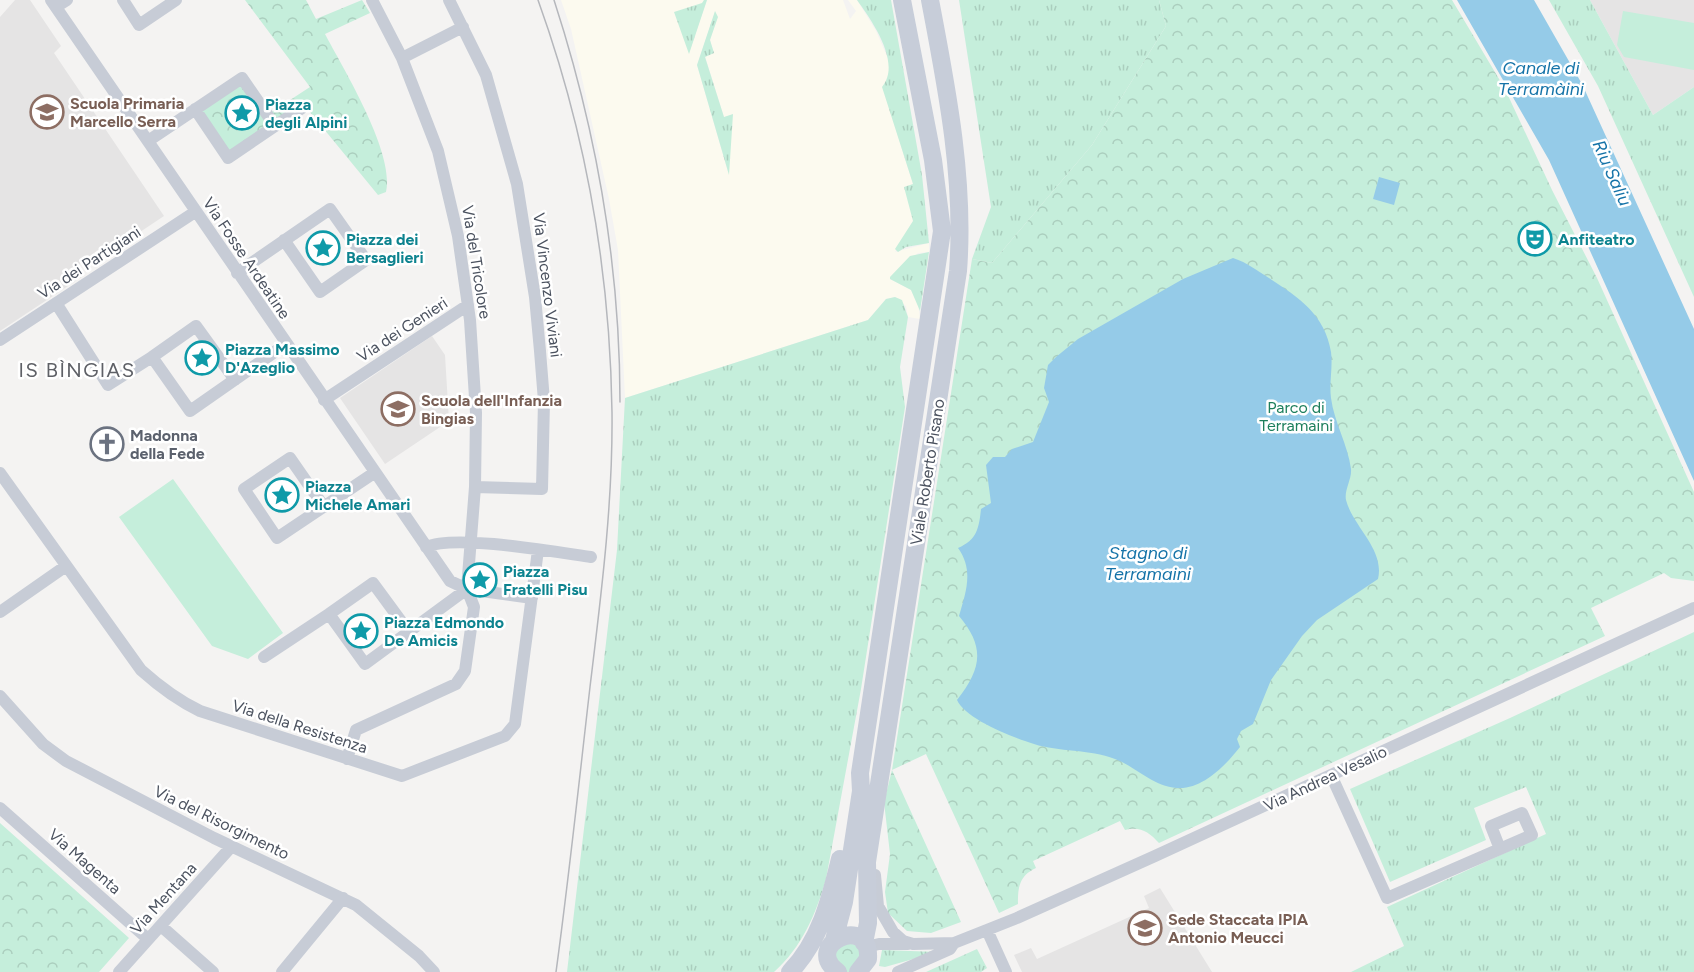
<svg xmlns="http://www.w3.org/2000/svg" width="1694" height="972" font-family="Figtree,sans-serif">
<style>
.commercial{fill:#fcfaef;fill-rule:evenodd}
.education{fill:#e5e4e4}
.grass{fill:url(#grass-tufts)}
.park{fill:url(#park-crowns)}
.pitch{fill:#c5eedb}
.water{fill:#95cbe8}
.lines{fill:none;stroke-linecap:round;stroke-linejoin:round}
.street{stroke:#c7ccd6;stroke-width:12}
.secondary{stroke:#c7cdd9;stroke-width:18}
.tram{stroke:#b5b7bc;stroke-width:1.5}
.labels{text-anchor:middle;stroke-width:5;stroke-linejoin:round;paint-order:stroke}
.education-label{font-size:16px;font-weight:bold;fill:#785e54;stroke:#fff;text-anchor:start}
.culture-label{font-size:16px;font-weight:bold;fill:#0d838f;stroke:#fff;text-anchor:start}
.street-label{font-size:16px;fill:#4b525f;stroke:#fff}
.park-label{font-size:16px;fill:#1d7f5c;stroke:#fff}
.worship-label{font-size:16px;font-weight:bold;fill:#5b616d;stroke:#fff;text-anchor:start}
.water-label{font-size:18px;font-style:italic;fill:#1573a8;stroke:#fff}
.quarter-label{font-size:20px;letter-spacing:1.5px;fill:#5f6167;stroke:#fff}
</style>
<defs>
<pattern id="grass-tufts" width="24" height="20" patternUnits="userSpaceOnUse" patternTransform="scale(1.5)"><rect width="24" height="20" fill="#c5eedb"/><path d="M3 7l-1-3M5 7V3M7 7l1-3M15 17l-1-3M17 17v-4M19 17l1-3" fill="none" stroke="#abcebe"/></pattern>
<pattern id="park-crowns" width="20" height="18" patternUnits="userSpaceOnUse" patternTransform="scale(1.5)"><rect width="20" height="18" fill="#c5eedb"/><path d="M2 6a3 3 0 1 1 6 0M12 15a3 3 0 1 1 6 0" fill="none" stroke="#abcebe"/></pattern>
</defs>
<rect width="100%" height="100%" fill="#f4f3f2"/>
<!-- commercial -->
<path class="commercial" d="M561,0H704L689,53L707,0H843L850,19L856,11L848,0H857L876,31L889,61L890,75L883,88L913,184V221L895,252L929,243V252L918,253L890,279L911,290L918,304L920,319L908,317L906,306L895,297L886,299L868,320L625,398L618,250L609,199L571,29ZM715,12L717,18L710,40L714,53L705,56L724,117L733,126L729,134L728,172L697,65Z"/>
<!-- education -->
<path class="education" d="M15,0H30L61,46L54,53L164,216L110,252L99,249L77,266L83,276L0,331V17Z
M1590,0H1694V87L1653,115Z
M432,336L445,355L449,421L385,464L340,398Z
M1160,888L1212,972H1022L1014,955L1031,948L1037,959L1149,908L1144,896Z"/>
<!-- grass -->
<path class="grass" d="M704,0H707L689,54L674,12L702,3Z
M857,0H891L922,175L929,243L906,247L898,252L895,249L913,221L904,187L913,184L882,87C902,63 872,21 857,0Z
M959,0H1159L1166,26L1092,145L992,263L972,259L991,207Z
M1549,0H1590L1653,115L1694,87V297L1598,86Z
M715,11L718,17L710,40L714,53L705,57L724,117L733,114L729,175L697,65Z
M929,252L920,311L911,290L890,279V277L910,256Z
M895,297L902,300L908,317L900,367L905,407L861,689L826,879C816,914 802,947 774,972H567L617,550L625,398L868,320L886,299Z
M1694,632V972H1351L1404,946L1387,907L1546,834L1526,787L1474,808L1486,840L1390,882L1350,789L1510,718Z
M977,949L987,968L981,972H926Z
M882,950L938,952L885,967L879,966Z"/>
<!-- park -->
<path class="park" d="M245,0H306L316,19L362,0L370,13L325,34C344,70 395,153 386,192L378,195L305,106L228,158L195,109L242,78L267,115L310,87Z
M1159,0H1452L1505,89L1552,190L1597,278L1694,492V581L1671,578L1664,573L1591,608L1605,636L1159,843C1149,832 1140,826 1125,830L1120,821L1033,861L1036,868C1019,876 1018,887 1018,904L999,913L926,754L892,770L961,922L931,933L907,931L888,913L885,892L890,854L884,802L892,770L972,259L992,263L1092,145L1166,26Z
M0,823L129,938L99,972H0Z
M834,940L866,947L858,972H838Z"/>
<!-- pitch -->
<path class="pitch" d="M1623,11L1694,23V70L1624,57L1617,45Z
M173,479L283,633L248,659L212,646L119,517Z"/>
<!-- water -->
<path class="water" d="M1457,0H1534L1582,84L1694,329V481L1549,160Z
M1379,177L1400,183L1394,205L1373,199Z
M1233,258C1248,263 1256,270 1269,278C1298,297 1325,314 1331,352C1333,367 1329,383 1331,398C1334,422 1348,445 1351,469C1352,479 1344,490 1346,500C1353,527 1385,549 1378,579L1317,620L1302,636L1271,680L1253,724L1241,731L1237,739L1240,747C1226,765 1202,790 1177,788C1152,786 1135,766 1115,759C1089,749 1059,752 1034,744C1014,738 965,719 957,700C981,669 986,648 959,616C966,592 974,570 958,548C977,540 979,528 981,509L991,503L986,465L993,457H1005L1012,449L1033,442L1049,402L1044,388L1048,365L1056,357L1078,339L1183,279Z"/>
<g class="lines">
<!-- street -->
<path class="street" d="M51,0L450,581L467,589L532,598
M123,0L139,25L176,0
M449,0L486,75L517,184L535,297L540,351L544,401L542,489L475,487
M56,7L67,0
M402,58L463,27
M275,126L302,108
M148,141L242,78L275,126L228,158L195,109
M237,273L330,209L366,260L320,292L284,240
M56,303L108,385L152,357
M0,340L195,212
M235,380L196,326L152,357L190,411L286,344
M324,400L468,305
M0,473L141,670C160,687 177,700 200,711L402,776L505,736L515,724L538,550
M324,507L290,458L244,489L277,538L374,473
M426,547C455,534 556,552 591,557
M0,612L66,566
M409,632L373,583L329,614L365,664L467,589
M264,657L329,614
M0,696L43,744L66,761L214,838L356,905L419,956L434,972
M347,759L356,730L456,684L465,671L474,607L467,589L475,487L476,413L470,320L458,236L438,151L402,58L372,0
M1331,775L1387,898L1532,835L1522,813L1491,826L1500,849
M0,808L148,939
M875,875L878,906L893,932L903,941L913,944L954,943L1017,918L1155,856L1694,608
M161,926L213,972
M987,930L1006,972
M866,947L879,944H908
M119,972L231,847
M282,972L343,898
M898,972L950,949L954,943"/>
<!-- secondary -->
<path class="secondary" d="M834,940L844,902L861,791L860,773L942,231L933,160L902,0
M864,943L868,923L867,862L958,271C965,180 947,89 930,0
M790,972C820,941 830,900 840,859
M838,972C801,945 871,912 868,959L858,972"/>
<!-- tram -->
<path class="tram" d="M538,0C586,133 610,270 612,412C613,504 601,596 590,687C579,782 569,877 556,972
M554,0C596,129 620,266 620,402"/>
</g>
<!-- icons -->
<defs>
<g id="school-ring" transform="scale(1.725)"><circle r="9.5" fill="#fff" stroke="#8d6e63" stroke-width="1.5"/><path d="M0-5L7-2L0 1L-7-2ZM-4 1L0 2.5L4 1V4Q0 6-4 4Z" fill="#8d6e63"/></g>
<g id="sight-ring" transform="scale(1.725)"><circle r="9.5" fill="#fff" stroke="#0f9aa8" stroke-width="1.5"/><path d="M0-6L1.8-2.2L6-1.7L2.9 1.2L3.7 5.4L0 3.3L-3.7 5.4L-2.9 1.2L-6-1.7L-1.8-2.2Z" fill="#0f9aa8"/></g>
<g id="theatre-ring" transform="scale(1.725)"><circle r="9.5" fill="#fff" stroke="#0f9aa8" stroke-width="1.5"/><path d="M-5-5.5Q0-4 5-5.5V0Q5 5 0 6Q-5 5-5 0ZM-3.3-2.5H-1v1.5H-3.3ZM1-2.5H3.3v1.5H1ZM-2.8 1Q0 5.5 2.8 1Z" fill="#0f9aa8"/></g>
<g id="church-ring" transform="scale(1.725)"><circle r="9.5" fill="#fff" stroke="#6b7280" stroke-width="1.5"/><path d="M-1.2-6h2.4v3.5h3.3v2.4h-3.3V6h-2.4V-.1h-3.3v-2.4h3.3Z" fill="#6b7280"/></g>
</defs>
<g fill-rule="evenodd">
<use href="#school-ring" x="47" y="112"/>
<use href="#sight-ring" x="242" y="113"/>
<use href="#theatre-ring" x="1535" y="239"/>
<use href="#sight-ring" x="323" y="248"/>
<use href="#sight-ring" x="202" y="358"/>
<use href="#school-ring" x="398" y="409"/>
<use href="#church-ring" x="107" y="444"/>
<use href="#sight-ring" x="282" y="495"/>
<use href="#sight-ring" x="480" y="580"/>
<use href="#sight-ring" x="361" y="631"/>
<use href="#school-ring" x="1145" y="928"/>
</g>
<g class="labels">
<!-- education labels -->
<g class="education-label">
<text x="70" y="109">Scuola Primaria<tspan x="70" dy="18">Marcello Serra</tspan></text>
<text x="421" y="406">Scuola dell'Infanzia<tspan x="421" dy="18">Bingias</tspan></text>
<text x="1168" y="925">Sede Staccata IPIA<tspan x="1168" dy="18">Antonio Meucci</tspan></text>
</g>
<!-- culture labels -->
<g class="culture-label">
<text x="265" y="110">Piazza<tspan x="265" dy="18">degli Alpini</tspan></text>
<text x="346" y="245">Piazza dei<tspan x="346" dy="18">Bersaglieri</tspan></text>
<text x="1558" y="245">Anfiteatro</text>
<text x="225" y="355">Piazza Massimo<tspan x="225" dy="18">D'Azeglio</tspan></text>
<text x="305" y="492">Piazza<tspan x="305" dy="18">Michele Amari</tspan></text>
<text x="503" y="577">Piazza<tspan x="503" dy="18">Fratelli Pisu</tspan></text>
<text x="384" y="628">Piazza Edmondo<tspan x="384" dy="18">De Amicis</tspan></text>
</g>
<!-- street labels -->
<g class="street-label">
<text transform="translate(247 258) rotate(56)" y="6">Via Fosse Ardeatine</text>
<text transform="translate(89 262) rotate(-33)" y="6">Via dei Partigiani</text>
<text transform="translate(477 262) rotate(81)" y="6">Via del Tricolore</text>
<text transform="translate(548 285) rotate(83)" y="6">Via Vincenzo Viviani</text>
<text transform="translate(402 329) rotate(-33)" y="6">Via dei Genieri</text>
<text transform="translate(927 472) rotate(-81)" y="6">Viale Roberto Pisano</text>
<text transform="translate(300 726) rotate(18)" y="6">Via della Resistenza</text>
<text transform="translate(1325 778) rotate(-25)" y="6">Via Andrea Vesalio</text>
<text transform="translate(222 822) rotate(26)" y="6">Via del Risorgimento</text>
<text transform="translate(85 861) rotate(41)" y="6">Via Magenta</text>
<text transform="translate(163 898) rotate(-48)" y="6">Via Mentana</text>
</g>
<!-- park labels -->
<g class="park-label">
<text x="1296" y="413">Parco di<tspan x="1296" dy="18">Terramaini</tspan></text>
</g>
<!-- worship labels -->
<g class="worship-label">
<text x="130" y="441">Madonna<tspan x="130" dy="18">della Fede</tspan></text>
</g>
<!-- water labels -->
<g class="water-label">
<text x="1541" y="74">Canale di<tspan x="1541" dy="21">Terramàini</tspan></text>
<text transform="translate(1612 173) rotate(66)" y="6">Riu Saliu</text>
<text x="1148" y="559">Stagno di<tspan x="1148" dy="21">Terramaini</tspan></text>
</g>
<!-- quarter labels -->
<g class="quarter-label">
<text x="77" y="377">IS BÌNGIAS</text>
</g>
</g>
</svg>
